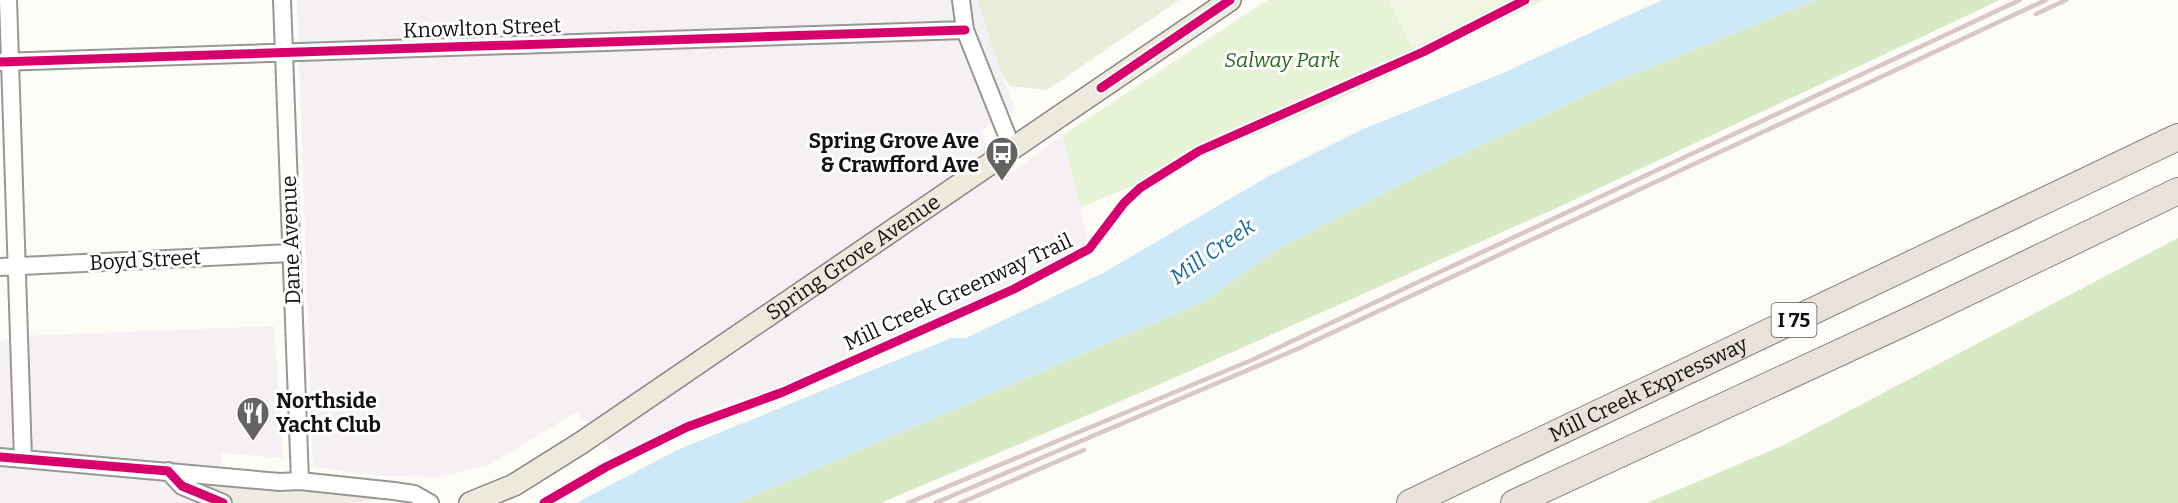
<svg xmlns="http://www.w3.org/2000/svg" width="2178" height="503" font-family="Bitter,serif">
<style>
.industrial{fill:#f5f0f3}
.green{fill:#e7f3d7}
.forest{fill:#d8eac5}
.cemetery{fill:#e9eedb}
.pitch{fill:#f0f6e1}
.plaza{fill:#edebe2}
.water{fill:#cde8f7}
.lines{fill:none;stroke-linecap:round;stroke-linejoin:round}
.minor-casing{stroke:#979795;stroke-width:20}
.major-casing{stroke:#858482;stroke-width:24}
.highway-casing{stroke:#858482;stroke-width:28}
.minor{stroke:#fffffe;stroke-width:16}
.major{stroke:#ede9dc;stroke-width:21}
.highway{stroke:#eae1d8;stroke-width:26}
.rail{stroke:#d9c6c7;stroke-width:4.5}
.cycleway-casing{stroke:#fff;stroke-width:13}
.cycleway{stroke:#d6006c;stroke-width:9}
.labels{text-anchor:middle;stroke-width:6;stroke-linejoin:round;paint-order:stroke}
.shield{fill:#fff;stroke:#585858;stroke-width:1.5}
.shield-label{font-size:20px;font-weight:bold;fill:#111}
.street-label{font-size:21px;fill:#111;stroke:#fff}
.park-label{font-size:21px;font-style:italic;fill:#2f6b1f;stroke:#fff}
.poi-label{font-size:21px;font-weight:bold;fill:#111;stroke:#fff;text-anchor:end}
.water-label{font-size:22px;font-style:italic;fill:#1768a6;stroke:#fff}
</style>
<rect width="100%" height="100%" fill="#fdfcf7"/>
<!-- industrial -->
<path class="industrial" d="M297,0H977L1015,110L981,131L1003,179L1063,135L1088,243L1012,285L782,389L729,402L615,454L576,412L489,465L440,477L381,476L313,467Z
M274,326L283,458L222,453L216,503H0V341L19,336Z"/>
<!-- green -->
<path class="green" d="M1267,0H1544L1335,101L1080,208L1063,135Z"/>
<!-- forest -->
<path class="forest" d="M1816,0H2000L1561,206L1156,386L881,503H737L1205,301L1279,248L1422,173L1614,82Z
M2178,238V503H1647L1784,445Z"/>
<!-- cemetery -->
<path class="cemetery" d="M977,0H1179L1047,90L1010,86L1001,73Z"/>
<!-- pitch -->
<path class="pitch" d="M1388,0H1508L1412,48Z"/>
<!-- plaza -->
<path class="plaza" d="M207,485L285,493L303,487L385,498L354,503H235Z"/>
<!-- water -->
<path class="water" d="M1662,0H1816L1614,82L1422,173L1279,248L1205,301L737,503H576L677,450L951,338H966L1103,273L1269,176L1363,129L1503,73Z"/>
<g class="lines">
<!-- minor casing -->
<g class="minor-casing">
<path id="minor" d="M8,0L23,459
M282,0L300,481
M961,0L965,30L1012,148
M0,62L965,30
M0,267L291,253
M0,457L280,482L300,481L394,491L414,494L430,503
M168,471L182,486L223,503"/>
</g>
<!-- major casing -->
<g class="major-casing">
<g id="major">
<path id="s1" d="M470,503L514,485L581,443L1230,0"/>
</g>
</g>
<!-- highway casing -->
<g class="highway-casing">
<g id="highway">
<path id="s2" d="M1410,503L2178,137"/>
<path d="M1514,503L1908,321L2178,191"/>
</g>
</g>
<!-- minor -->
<use href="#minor" class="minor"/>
<!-- major -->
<use href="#major" class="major"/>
<!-- highway -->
<use href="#highway" class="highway"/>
<!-- rail -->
<path class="rail" d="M2036,14L2066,0
M908,503L1252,360L2020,0
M935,503L1295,350L2046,0
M960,503L1084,450"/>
<!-- cycleway casing -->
<g class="cycleway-casing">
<path id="cycleway" d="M0,62L965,30
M1101,88L1230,0
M0,457L168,471L182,486L223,503
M544,503L606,467L687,427L783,392L1014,289L1089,249L1124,203L1140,188L1199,151L1423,52L1525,0"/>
</g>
<!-- cycleway -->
<use href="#cycleway" class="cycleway"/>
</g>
<!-- icons -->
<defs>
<g id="bus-pin" transform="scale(1.725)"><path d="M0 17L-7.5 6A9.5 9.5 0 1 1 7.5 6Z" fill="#646362" stroke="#fff"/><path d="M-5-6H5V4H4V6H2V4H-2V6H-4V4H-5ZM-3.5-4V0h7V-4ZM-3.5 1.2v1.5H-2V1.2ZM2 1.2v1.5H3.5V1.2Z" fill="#fff"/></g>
<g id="restaurant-pin" transform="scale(1.725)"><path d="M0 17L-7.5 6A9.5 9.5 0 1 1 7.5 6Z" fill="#646362" stroke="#fff"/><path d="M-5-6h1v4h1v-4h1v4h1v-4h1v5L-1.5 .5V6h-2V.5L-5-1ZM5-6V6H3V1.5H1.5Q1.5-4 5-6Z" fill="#fff"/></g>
</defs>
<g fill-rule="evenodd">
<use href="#bus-pin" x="1002" y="153"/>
<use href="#restaurant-pin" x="253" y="413"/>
</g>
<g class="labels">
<!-- shield labels -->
<rect class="shield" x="1771.5" y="303" width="45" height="34" rx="4.5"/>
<g class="shield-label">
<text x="1794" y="327">I 75</text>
</g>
<!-- street labels -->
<g class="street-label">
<text transform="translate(482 28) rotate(-2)" y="7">Knowlton Street</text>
<text transform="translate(291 240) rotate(-92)" y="7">Dane Avenue</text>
<text dy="7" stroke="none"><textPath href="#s1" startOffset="456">Spring Grove Avenue</textPath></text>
<text transform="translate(145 260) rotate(-3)" y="7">Boyd Street</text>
<text transform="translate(958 292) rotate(-25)" y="7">Mill Creek Greenway Trail</text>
<text dy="7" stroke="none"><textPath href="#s2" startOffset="264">Mill Creek Expressway</textPath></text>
</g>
<!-- park labels -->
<g class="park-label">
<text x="1282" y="67">Salway Park</text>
</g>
<!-- poi labels -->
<g class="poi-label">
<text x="979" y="148">Spring Grove Ave<tspan x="979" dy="24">&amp; Crawfford Ave</tspan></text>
<text x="276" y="408" text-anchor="start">Northside<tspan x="276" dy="24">Yacht Club</tspan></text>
</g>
<!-- water labels -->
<g class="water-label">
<text transform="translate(1212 251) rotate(-35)" y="8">Mill Creek</text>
</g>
</g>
</svg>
